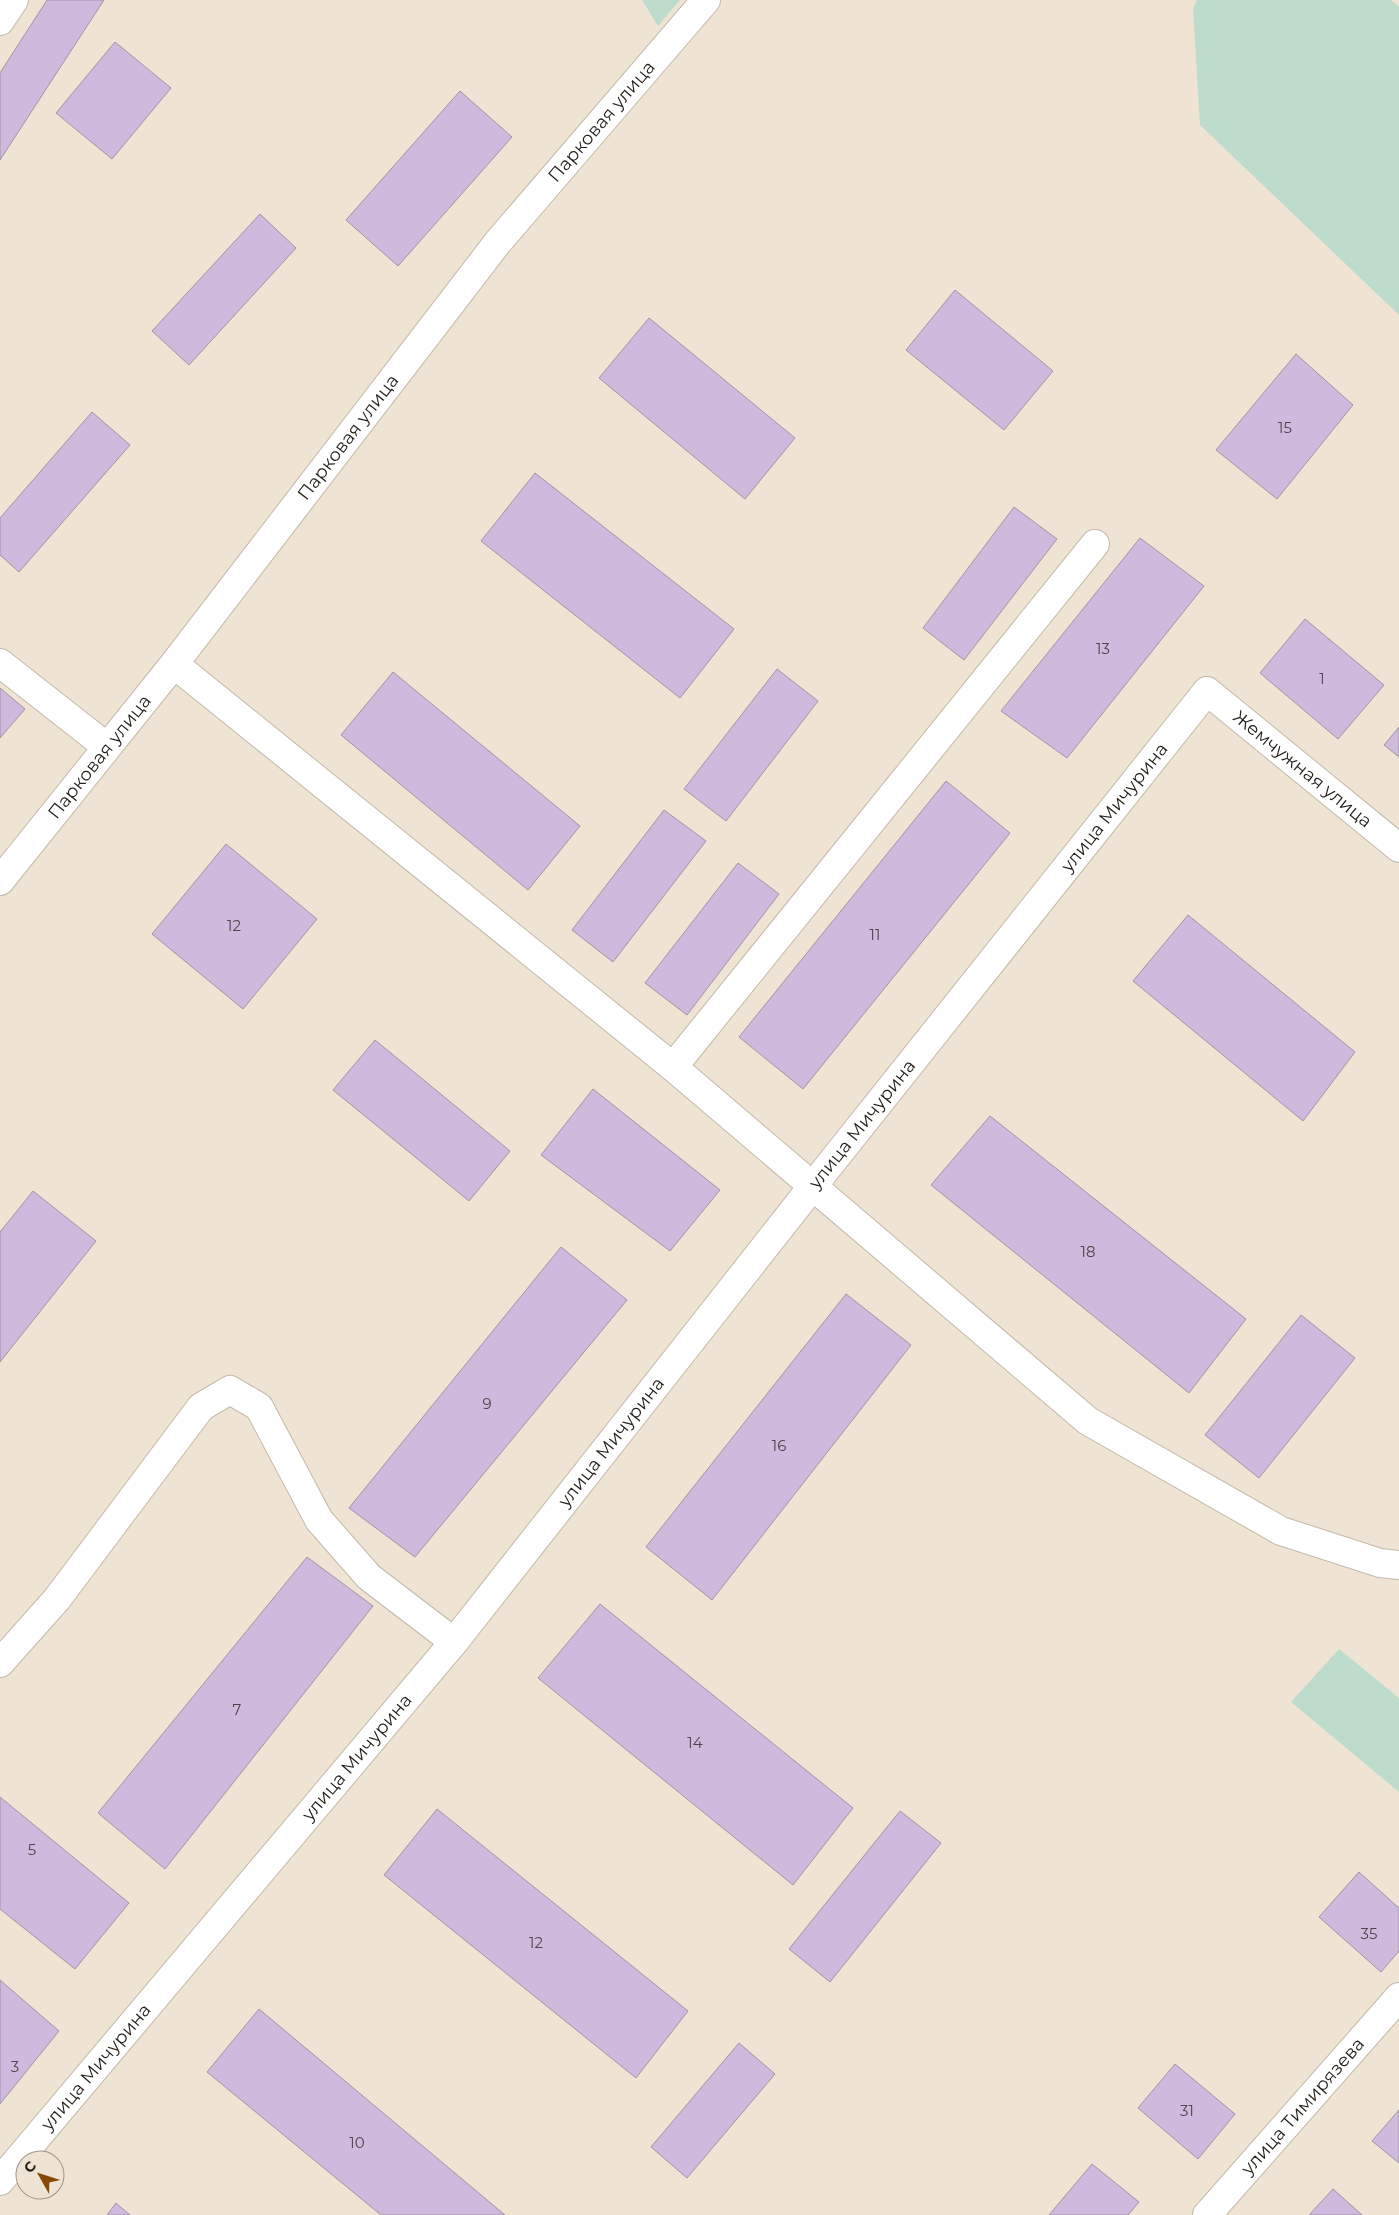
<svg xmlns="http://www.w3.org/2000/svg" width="1399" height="2215" font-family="Montserrat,sans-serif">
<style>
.green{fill:#bddccb}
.building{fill:#cfb9dd;stroke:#9e95a4}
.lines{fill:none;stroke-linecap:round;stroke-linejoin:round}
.minor-casing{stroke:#c3b9a9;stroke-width:30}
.minor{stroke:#fff;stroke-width:28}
.labels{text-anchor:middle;stroke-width:4.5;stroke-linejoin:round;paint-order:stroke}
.number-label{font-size:15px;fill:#4d4549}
.street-label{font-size:18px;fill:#221e18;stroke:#efe4d4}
</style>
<rect width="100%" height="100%" fill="#efe4d4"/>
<!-- green -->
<path class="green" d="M642,0H680L658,26Z
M1197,0H1391L1399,7V315L1200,125L1193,9Z
M1339,1649L1399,1698V1792L1291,1702Z"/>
<!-- building -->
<path class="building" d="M47,0H104L0,160V73Z
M115,42L171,88L112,159L56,113Z
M460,91L512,137L398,266L346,220Z
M260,214L296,248L189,365L152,331Z
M955,290L1053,371L1004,430L906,350Z
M649,318L795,438L745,499L599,378Z
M1296,354L1353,405L1277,499L1216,450Z
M92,412L130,445L19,572L0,555V518Z
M535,473L734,629L680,698L481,541Z
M1014,507L1057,539L964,660L923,628Z
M1140,538L1204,586L1067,758L1001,711Z
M1305,619L1384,685L1338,739L1260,673Z
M777,669L818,701L726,821L684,789Z
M393,672L580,826L528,890L341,735Z
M0,688L25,709L0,738Z
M1399,727V757L1384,745Z
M946,781L1010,833L803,1089L739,1037Z
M664,810L706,841L613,962L572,930Z
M226,844L317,919L243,1009L152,934Z
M738,863L779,894L687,1015L645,983Z
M1188,915L1355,1052L1303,1121L1133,981Z
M375,1040L510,1151L469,1201L333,1090Z
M593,1089L720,1190L670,1251L541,1155Z
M990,1116L1246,1319L1189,1393L931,1185Z
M33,1191L96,1241L0,1362V1232Z
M561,1247L627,1300L415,1557L349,1508Z
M846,1294L911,1345L712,1600L646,1547Z
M1301,1315L1355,1358L1259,1478L1205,1435Z
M307,1557L373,1606L165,1869L98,1813Z
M600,1604L853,1808L793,1885L538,1678Z
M0,1797L129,1903L75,1969L0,1909Z
M437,1809L688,2011L636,2078L384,1875Z
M900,1811L941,1843L830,1982L789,1949Z
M1359,1872L1399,1908V1951L1381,1972L1319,1917Z
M0,1980L59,2031L0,2104Z
M259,2009L505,2215H381L207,2072Z
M739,2043L775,2074L687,2178L651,2147Z
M1175,2064L1235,2114L1198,2159L1138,2108Z
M1399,2110V2163L1372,2141Z
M1092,2164L1139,2202L1128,2215H1049Z
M1333,2189L1362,2215H1309Z
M116,2203L130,2215H107Z"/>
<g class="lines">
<!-- minor casing -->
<g class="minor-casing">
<g id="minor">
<path d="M0,21L14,0"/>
<path d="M0,663L107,747"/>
<path d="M174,664L673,1067L1088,1421L1281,1531L1380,1563L1399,1565"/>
<path id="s1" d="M0,881L174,664L498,242L706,0"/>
<path d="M673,1067L1095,544"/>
<path d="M0,1663L57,1599L201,1407L230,1390L259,1407L319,1520L369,1577L454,1642"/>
<path id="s2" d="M0,2181L454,1642L812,1187L1207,691L1399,848"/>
<path id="s3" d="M1207,2215L1399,1997"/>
</g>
</g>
<!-- minor -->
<use href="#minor" class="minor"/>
</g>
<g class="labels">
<!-- number labels -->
<g class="number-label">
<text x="1285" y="433">15</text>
<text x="1103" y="654">13</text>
<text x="1322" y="684">1</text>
<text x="234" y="931">12</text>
<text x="875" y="940">11</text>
<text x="1088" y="1257">18</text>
<text x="487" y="1409">9</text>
<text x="779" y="1451">16</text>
<text x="237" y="1715">7</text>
<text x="695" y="1748">14</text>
<text x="32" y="1855">5</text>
<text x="1369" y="1939">35</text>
<text x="536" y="1948">12</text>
<text x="15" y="2072">3</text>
<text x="1187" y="2116">31</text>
<text x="357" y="2148">10</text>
</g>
<!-- street labels -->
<g class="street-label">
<text dy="6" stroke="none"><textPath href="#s1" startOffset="969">Парковая улица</textPath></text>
<text dy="6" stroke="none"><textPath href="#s1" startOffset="564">Парковая улица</textPath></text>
<text dy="6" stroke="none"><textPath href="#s1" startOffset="159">Парковая улица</textPath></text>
<text dy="6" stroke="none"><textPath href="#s2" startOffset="2041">Жемчужная улица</textPath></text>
<text dy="6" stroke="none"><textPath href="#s2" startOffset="1769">улица Мичурина</textPath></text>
<text dy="6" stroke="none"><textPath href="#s2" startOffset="1364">улица Мичурина</textPath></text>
<text dy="6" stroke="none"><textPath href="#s2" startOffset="959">улица Мичурина</textPath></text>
<text dy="6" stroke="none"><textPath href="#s2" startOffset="554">улица Мичурина</textPath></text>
<text dy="6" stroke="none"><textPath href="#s2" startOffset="149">улица Мичурина</textPath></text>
<text dy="6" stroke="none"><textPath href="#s3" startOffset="145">улица Тимирязева</textPath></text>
</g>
</g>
<!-- north arrow -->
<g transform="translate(40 2175) rotate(309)"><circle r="24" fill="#efe4d4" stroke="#9d9589"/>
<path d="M0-4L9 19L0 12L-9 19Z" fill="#854904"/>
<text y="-8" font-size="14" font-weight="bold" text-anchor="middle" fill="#221e18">С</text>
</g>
</svg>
